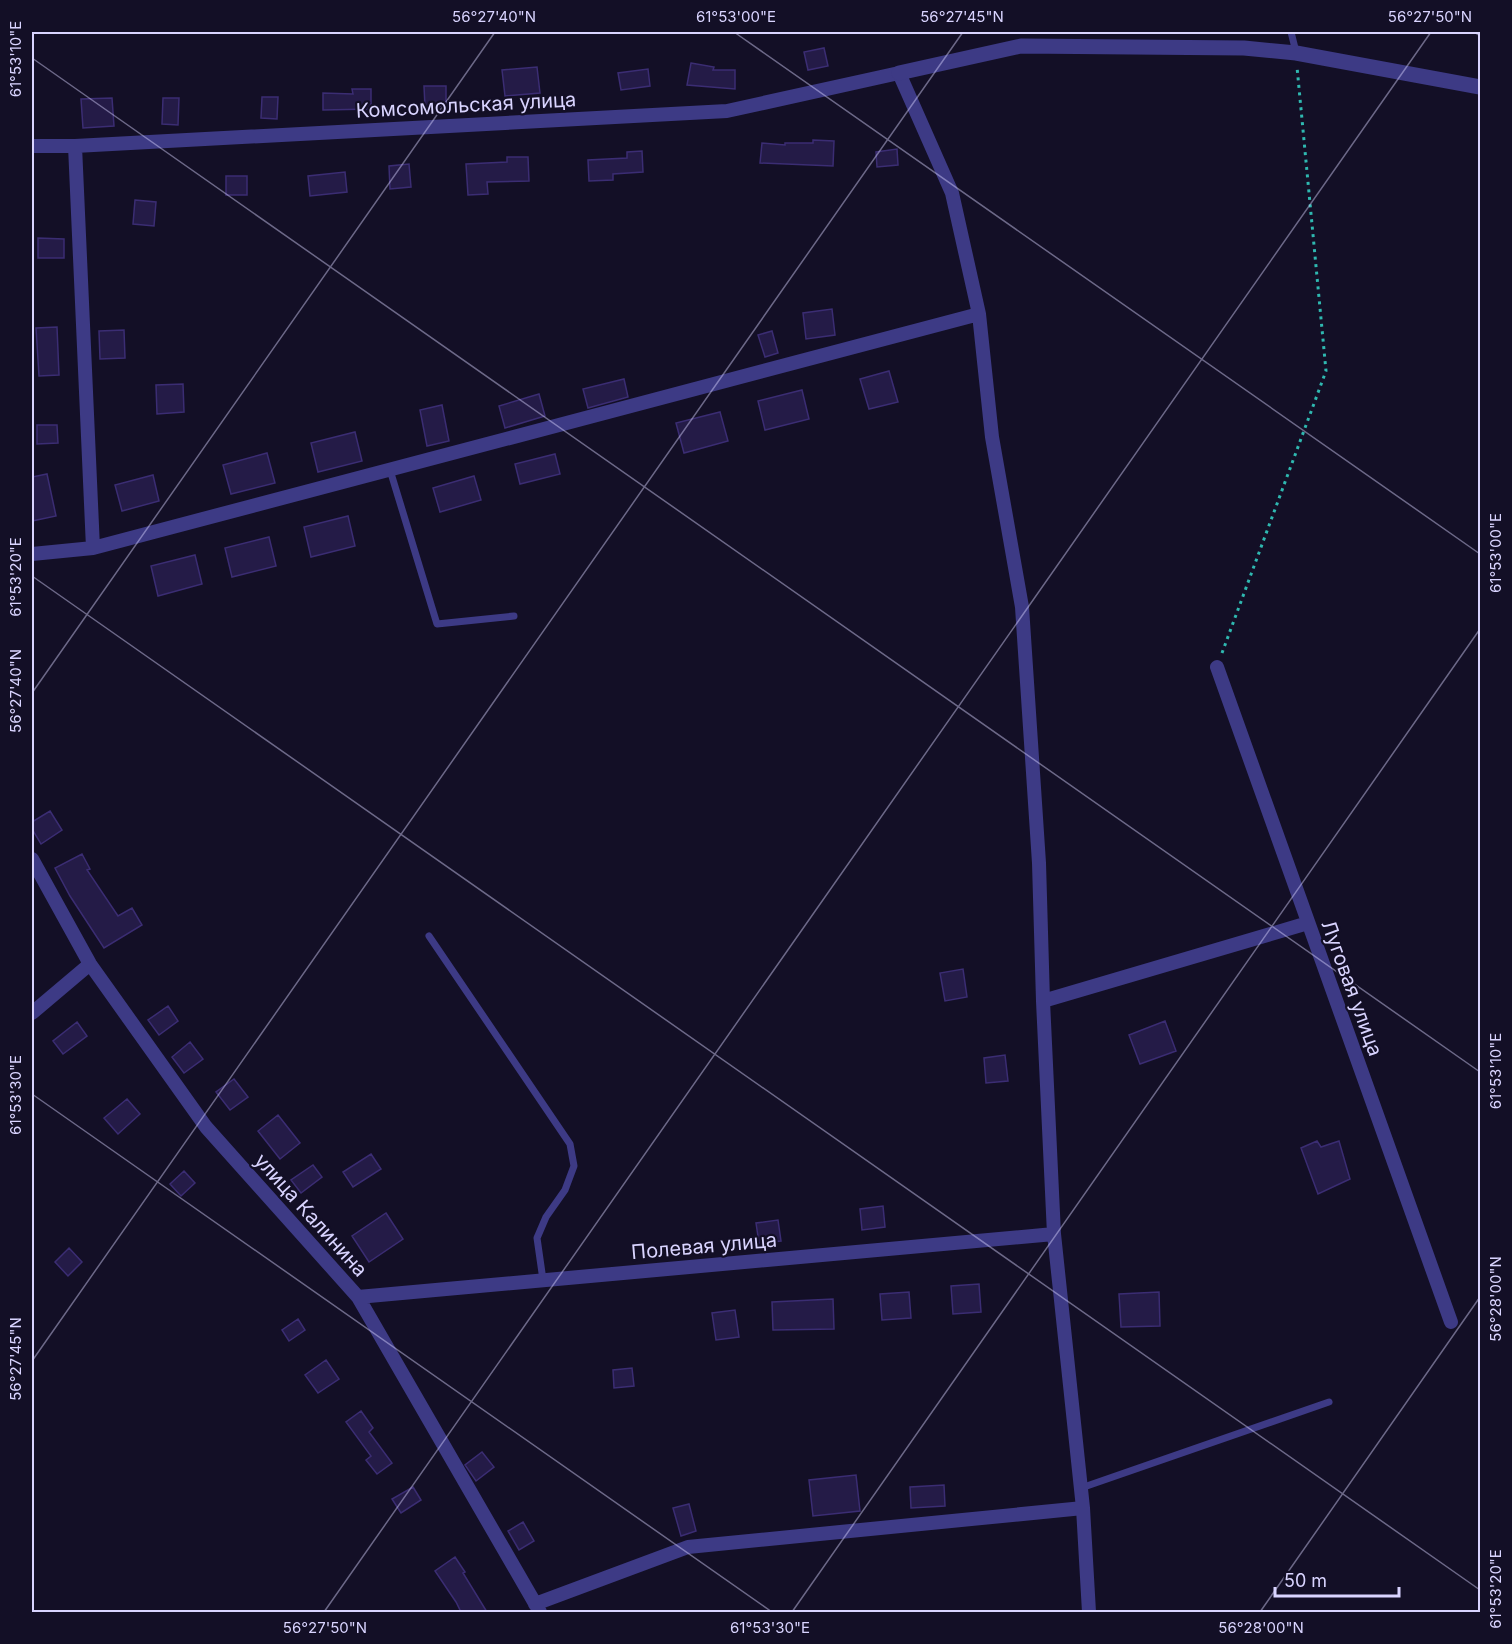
<svg xmlns="http://www.w3.org/2000/svg" width="1512" height="1644" font-family="Inter,sans-serif">
<style>
.building{fill:#241b47;stroke:#3b2d73;stroke-width:1.5}
.lines{fill:none;stroke-linecap:round;stroke-linejoin:round}
.path{stroke:#2fb8b0;stroke-width:3;stroke-dasharray:3 4.5;stroke-linecap:butt}
.service{stroke:#3d3a85;stroke-width:7}
.minor{stroke:#3d3a85;stroke-width:14}
.tertiary{stroke:#3d3a85;stroke-width:15}
.ticks{fill:none;stroke:#d9d4ff;stroke-width:1.5;stroke-opacity:0.45}
.labels{text-anchor:middle;stroke-width:4.5;stroke-linejoin:round;paint-order:stroke}
.street-label{font-size:20px;fill:#d9d4ff;stroke:#130f26}
.neatline{fill:none;stroke:#d9d4ff;stroke-width:2}
.ticks-label{font-size:15px;text-anchor:middle;fill:#d9d4ff}
</style>
<rect width="100%" height="100%" fill="#130f26"/>
<!-- building -->
<path class="building" d="M824,48L828,66L808,70L804,52Z
M691,63L714,67L713,70H735V89L687,85Z
M537,67L540,93L505,96L502,70Z
M648,69L650,86L621,90L618,73Z
M424,86H446V106L425,107Z
M352,89H371V109L323,110V93L353,94Z
M262,97H278L277,119L261,118Z
M112,98L114,126L83,128L81,99Z
M163,98H179L178,125L162,124Z
M813,140L834,141L833,166L760,163L762,143L785,145V143H813Z
M897,149L898,165L877,167L876,152Z
M642,151L643,172L613,174V180L589,181L588,160L627,158V152Z
M507,157H528L529,181L487,182L488,194L468,195L466,164L507,162Z
M409,164L411,187L390,189L389,166Z
M345,172L347,192L310,196L308,176Z
M226,176H247V195H226Z
M135,200L156,202L154,226L133,224Z
M38,238L64,239V258H38Z
M832,309L835,335L806,339L803,313Z
M57,327L59,375L39,376L36,328Z
M124,330L125,358L100,359L99,331Z
M772,331L778,353L765,357L758,335Z
M889,371L898,402L869,409L860,379Z
M624,379L628,397L588,408L583,389Z
M183,384L184,412L157,414L156,385Z
M802,390L809,419L765,430L758,401Z
M539,394L545,416L505,428L499,406Z
M442,405L449,441L427,446L420,410Z
M720,412L728,441L684,453L676,423Z
M37,425H57L58,443L37,444Z
M355,432L362,461L318,472L311,443Z
M267,453L275,483L231,494L223,465Z
M555,454L560,474L520,484L515,464Z
M47,474L56,516L32,521V477Z
M153,475L159,501L122,511L115,485Z
M474,476L481,500L440,512L433,488Z
M348,516L355,546L311,557L304,527Z
M269,537L276,566L232,577L225,548Z
M195,555L202,584L158,596L151,566Z
M50,811L62,830L41,844L32,829V822Z
M82,854L90,869L87,870L118,916L132,908L142,925L104,948L70,896L55,868Z
M963,969L967,997L945,1001L940,973Z
M168,1006L178,1021L159,1035L148,1020Z
M1165,1021L1176,1051L1140,1064L1129,1035Z
M77,1022L87,1036L63,1054L53,1041Z
M190,1042L203,1059L184,1073L172,1057Z
M1005,1055L1008,1081L986,1083L984,1058Z
M234,1079L248,1097L230,1110L216,1092Z
M127,1099L140,1114L118,1134L104,1118Z
M278,1115L300,1143L280,1159L258,1131Z
M1317,1141L1321,1147L1339,1141L1350,1179L1318,1194L1301,1148Z
M371,1154L381,1169L353,1187L343,1172Z
M313,1165L322,1177L301,1193L291,1180Z
M184,1171L195,1183L181,1196L170,1184Z
M883,1206L885,1227L862,1230L860,1209Z
M386,1213L403,1239L369,1262L352,1236Z
M778,1220L781,1241L759,1243L756,1223Z
M69,1248L82,1262L68,1276L55,1262Z
M979,1284L981,1312L953,1314L951,1286Z
M909,1292L911,1318L882,1320L880,1294Z
M1159,1292L1160,1326L1121,1327L1119,1294Z
M833,1299L834,1329L773,1330L772,1302Z
M735,1310L739,1337L716,1340L712,1313Z
M298,1319L305,1330L289,1341L282,1330Z
M326,1360L339,1379L318,1393L305,1375Z
M632,1368L634,1386L614,1388L613,1370Z
M361,1411L373,1428L369,1432L392,1463L377,1474L366,1460L371,1456L346,1422Z
M482,1452L494,1467L476,1481L465,1465Z
M856,1475L860,1511L813,1516L809,1480Z
M944,1485L945,1506L911,1508L910,1487Z
M413,1487L421,1500L401,1513L392,1499Z
M689,1504L696,1531L681,1536L673,1508Z
M523,1522L534,1541L519,1550L508,1531Z
M455,1557L465,1572L463,1573L487,1612H461L456,1602L435,1571Z"/>
<g class="lines">
<!-- path -->
<path class="path" d="M1222,653L1326,371L1297,67"/>
<!-- service -->
<path class="service" d="M1291,32L1296,52
M390,470L437,624L514,616
M429,936L570,1144L574,1166L565,1190L546,1217L537,1238L543,1280
M1081,1488L1329,1402"/>
<!-- minor -->
<path class="minor" d="M32,146H75L727,111L899,73L952,193L979,314L992,437L1022,607L1039,863L1043,1001L1054,1234L1083,1508L1089,1612
M75,146L93,548
M32,554L93,548L979,314
M1217,667L1451,1322
M32,859L90,964L206,1127L358,1297L540,1612
M1043,1001L1308,923
M32,1013L90,964
M358,1297L1054,1234
M535,1604L688,1547L1083,1508"/>
<!-- tertiary -->
<path class="tertiary" d="M899,73L1021,46L1244,48L1296,53L1480,87"/>
</g>
<!-- ticks -->
<path class="ticks" d="M734,32L1480,554M1474,32L1480,36M32,58L1480,1072M32,576L1480,1590M32,693L495,32M32,1094L772,1612M32,1361L963,32M324,1612L1431,32M792,1612L1480,629M1260,1612L1480,1297"/>
<g class="labels">
<!-- street labels -->
<g class="street-label">
<text transform="translate(466 105) rotate(-3)" y="7">Комсомольская улица</text>
<text transform="translate(1352 988) rotate(70)" y="7">Луговая улица</text>
<text transform="translate(311 1215) rotate(48)" y="7">улица Калинина</text>
<text transform="translate(704 1246) rotate(-5)" y="7">Полевая улица</text>
</g>
</g>
<!-- border -->
<rect width="1512" height="1644" fill="none" stroke="#130f26" stroke-width="66"/>
<!-- scale -->
<path d="M1275 1587v9h124v-9" fill="none" stroke="#d9d4ff" stroke-width="3"/>
<text x="1284" y="1587" font-size="18" fill="#d9d4ff" stroke="#130f26" stroke-width="4.5" paint-order="stroke">50 m</text>
<rect x="33" y="33" width="1446" height="1578" class="neatline"/>
<g class="ticks-label">
<text x="494" y="22">56°27'40"N</text>
<text x="736" y="22">61°53'00"E</text>
<text x="962" y="22">56°27'45"N</text>
<text x="1430" y="22">56°27'50"N</text>
<text transform="translate(16 59) rotate(-90)" y="5">61°53'10"E</text>
<text transform="translate(1496 553) rotate(-90)" y="5">61°53'00"E</text>
<text transform="translate(16 577) rotate(-90)" y="5">61°53'20"E</text>
<text transform="translate(16 691) rotate(-90)" y="5">56°27'40"N</text>
<text transform="translate(1496 1071) rotate(-90)" y="5">61°53'10"E</text>
<text transform="translate(16 1095) rotate(-90)" y="5">61°53'30"E</text>
<text transform="translate(1496 1299) rotate(-90)" y="5">56°28'00"N</text>
<text transform="translate(16 1359) rotate(-90)" y="5">56°27'45"N</text>
<text transform="translate(1496 1589) rotate(-90)" y="5">61°53'20"E</text>
<text x="325" y="1633">56°27'50"N</text>
<text x="770" y="1633">61°53'30"E</text>
<text x="1261" y="1633">56°28'00"N</text>
</g>
</svg>
